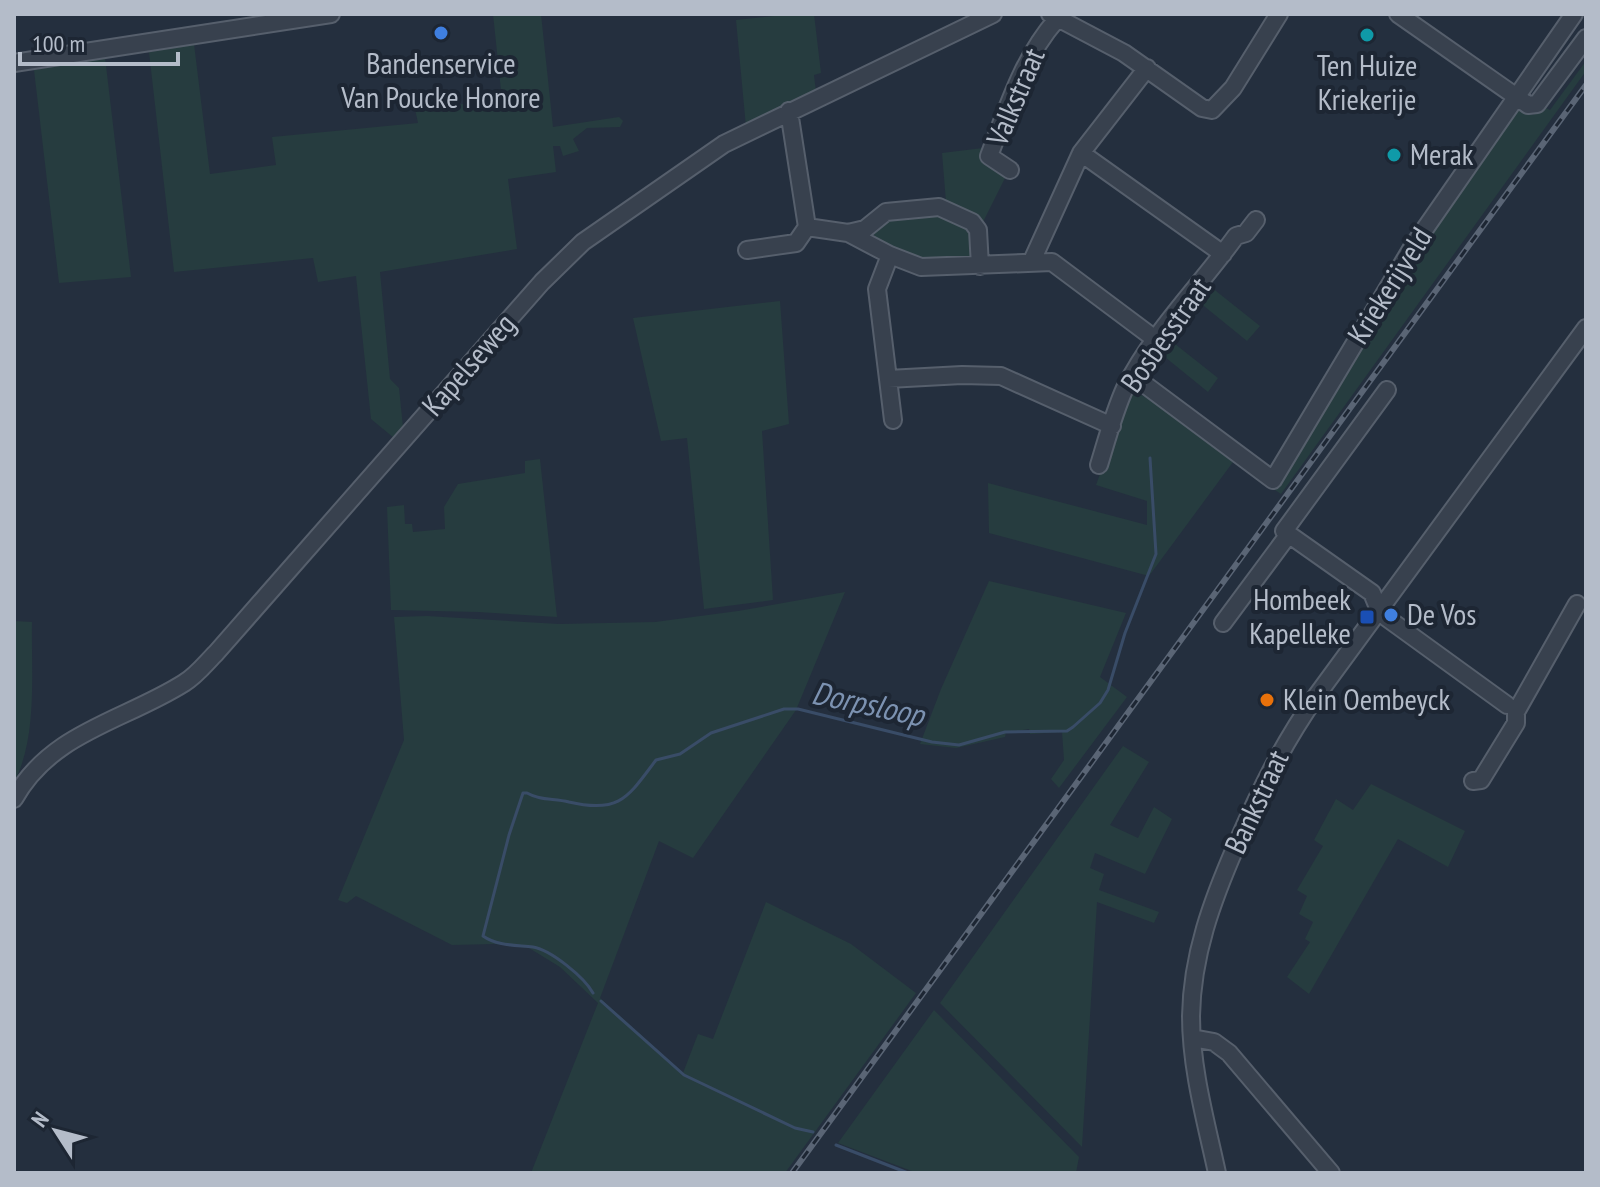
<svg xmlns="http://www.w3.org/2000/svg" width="1600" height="1187" font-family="'PT Sans Narrow',sans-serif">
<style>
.green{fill:#263c3f}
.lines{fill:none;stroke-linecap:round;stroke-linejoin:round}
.stream{stroke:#394c67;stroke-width:3}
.minor-casing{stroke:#565f6c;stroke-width:20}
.minor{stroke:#38414e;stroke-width:16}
.rail-casing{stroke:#5a6575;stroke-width:6}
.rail{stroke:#1d2633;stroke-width:3;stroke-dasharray:9;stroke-linecap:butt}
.shop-dot{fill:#3f7fe0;stroke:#1d2633;stroke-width:3}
.culture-dot{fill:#0f9aa8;stroke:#1d2633;stroke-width:3}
.transit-dot{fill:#1a4fb4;stroke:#1d2633;stroke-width:3}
.food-dot{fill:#e8710a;stroke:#1d2633;stroke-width:3}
.labels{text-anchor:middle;stroke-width:8;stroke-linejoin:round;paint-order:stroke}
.poi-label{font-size:30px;fill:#b4bcc9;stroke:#1d2633;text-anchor:start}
.street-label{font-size:30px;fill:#b4bcc9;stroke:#1d2633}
.water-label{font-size:32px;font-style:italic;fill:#7c92b1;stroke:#1d2633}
</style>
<rect width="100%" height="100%" fill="#242f3e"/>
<!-- green -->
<path class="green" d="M493,14H541L553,127L619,117L623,121L620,127L587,128L573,139L579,151L563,156L560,146H553L556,172L508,179L517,249L380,272L390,379L399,388L403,427L394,438L371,419L356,276L318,282L313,258L174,272L149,52L194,44L210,174L276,165L272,137L418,123L415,109L502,100Z
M793,14H814L821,73L814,75L816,92L746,127L736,20Z
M105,57L131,277L59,283L34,70Z
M1586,61V71L1281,494L1275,490L1374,316L1514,108L1533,115L1544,107L1550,110Z
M991,128L996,129L983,164L1007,174L983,222L946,202L942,153L983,148Z
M937,210C960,223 974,225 975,255L970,261C929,262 913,259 876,240L873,231L879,221Z
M1211,287L1260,326L1247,341L1199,302Z
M780,301L789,424L762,431L773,600L704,609L687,438L661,441L633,318Z
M1170,340L1218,378L1208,392L1160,353Z
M1134,392L1150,399L1233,462L1149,576L989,533L988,483L1147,525V501L1096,485L1126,402Z
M540,459L557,617L478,612L391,610L387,507L404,505L405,524H412L413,532L445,529L444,507L458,484L525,473V461Z
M989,581L1126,613L1100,677L1127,697L1059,788L1051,779L1064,760L1062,732L1030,734L1029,729L1006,733L1005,737L956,748L920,744L941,689Z
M845,592L796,710L693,858L659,841L600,998L683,1073L698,1034L713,1039L766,902L851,944L916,993L785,1173H531L598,1003L560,967L529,948L495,944L452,945L356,896L347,903L338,900L404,740L394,617L427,616L559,624L655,622L738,611Z
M14,621L32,622C31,671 38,738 14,782Z
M1123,746L1149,762L1110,825L1138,838L1154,807L1172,819L1145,874L1095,853L1090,868L1104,874L1099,890L1159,912L1154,923L1097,902L1082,1147L940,1003Z
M1371,784L1465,831L1448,867L1398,839L1309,994L1287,977L1310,942L1305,939L1313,922L1299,914L1307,896L1297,890L1323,846L1314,840L1336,799L1353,810Z
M934,1010L1079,1157L1076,1173H917L838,1143Z"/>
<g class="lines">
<!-- stream -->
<path class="stream" d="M593,993C584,977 551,950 533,947C516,945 497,946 483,936L509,835L523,793H527C541,801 554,798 569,802C620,814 628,797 656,760L680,754L711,733L784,709H798L932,742L959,745L1005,732L1067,731L1073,727L1100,703L1108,690L1125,633L1156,554L1150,458
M601,1001L684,1075L795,1128L813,1132
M836,1145L908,1173"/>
<!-- minor casing -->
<g class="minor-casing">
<path id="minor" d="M1050,14L1124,53L1202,108L1212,110L1233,88L1279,14
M1398,14L1528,105L1537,104L1586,38
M14,63L331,14
M789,111L807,227L848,233L890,255L921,267L1052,262L1155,339
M1081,153L1223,254
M1010,170L989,156C1008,107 1022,59 1057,19
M848,233L865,229L886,212L939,207L972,222L978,230L980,266
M747,250L796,243L807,227
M890,255L877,289L893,420
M1031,263L1081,153L1147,68
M1132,375L1273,480L1413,246L1574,14
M888,379L962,375L1001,376L1112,426
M1387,390L1284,531L1372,593L1379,610L1387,618L1507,705
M1099,465C1107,439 1114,412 1125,388C1153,332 1200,286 1236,236L1246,233L1256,220
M1223,623L1289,534
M1473,781L1481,780L1516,723V712L1577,604
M14,799C51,732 124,721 184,683C196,676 206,663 216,653L542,282L583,242L724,144L993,14
M1192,1038L1214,1042L1229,1053L1331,1173
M1217,1173C1206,1122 1191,1069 1191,1016C1192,955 1212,901 1236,846C1260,790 1282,745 1317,695L1586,328"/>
</g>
<!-- minor -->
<use href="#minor" class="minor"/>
<!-- rail casing -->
<g class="rail-casing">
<path id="rail" d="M792,1173L1586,85"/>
</g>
<!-- rail -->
<use href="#rail" class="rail"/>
</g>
<!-- markers -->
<g class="shop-dot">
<circle cx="441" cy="33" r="8"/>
<circle cx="1391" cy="615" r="8"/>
</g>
<g class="culture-dot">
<circle cx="1367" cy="35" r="8"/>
<circle cx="1394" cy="155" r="8"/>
</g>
<rect class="transit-dot" x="1359" y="609" width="16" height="16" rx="4"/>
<circle class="food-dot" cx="1267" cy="700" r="8"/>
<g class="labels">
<!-- poi labels -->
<g class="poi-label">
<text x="441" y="74" text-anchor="middle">Bandenservice<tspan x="441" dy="34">Van Poucke Honore</tspan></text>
<text x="1367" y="76" text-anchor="middle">Ten Huize<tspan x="1367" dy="34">Kriekerije</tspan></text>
<text x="1410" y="165">Merak</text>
<text x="1351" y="610" text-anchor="end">Hombeek<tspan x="1351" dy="34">Kapelleke</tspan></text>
<text x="1407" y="625">De Vos</text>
<text x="1283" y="710">Klein Oembeyck</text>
</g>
<!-- street labels -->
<g class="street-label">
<text transform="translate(1016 97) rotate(-67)" y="10">Valkstraat</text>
<text transform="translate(1390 286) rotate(-58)" y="10">Kriekerijveld</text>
<text transform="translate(1166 335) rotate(-55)" y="10">Bosbesstraat</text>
<text transform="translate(469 365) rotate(-49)" y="10">Kapelseweg</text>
<text transform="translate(1257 802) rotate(-65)" y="10">Bankstraat</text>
</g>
<!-- water labels -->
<g class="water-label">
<text transform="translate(868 704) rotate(12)" y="11">Dorpsloop</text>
</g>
</g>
<!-- border -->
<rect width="1600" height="1187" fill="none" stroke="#b4bcc9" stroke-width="32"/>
<!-- north arrow -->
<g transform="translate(56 1131) rotate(306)" stroke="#1d2633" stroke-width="6" paint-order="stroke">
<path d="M0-6L14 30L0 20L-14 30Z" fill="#b4bcc9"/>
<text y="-12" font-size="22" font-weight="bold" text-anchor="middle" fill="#b4bcc9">N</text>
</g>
<!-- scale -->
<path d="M20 52v12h158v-12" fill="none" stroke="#b4bcc9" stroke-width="4"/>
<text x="32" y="52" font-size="24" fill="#b4bcc9" stroke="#1d2633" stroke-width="6" paint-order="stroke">100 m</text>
</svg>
